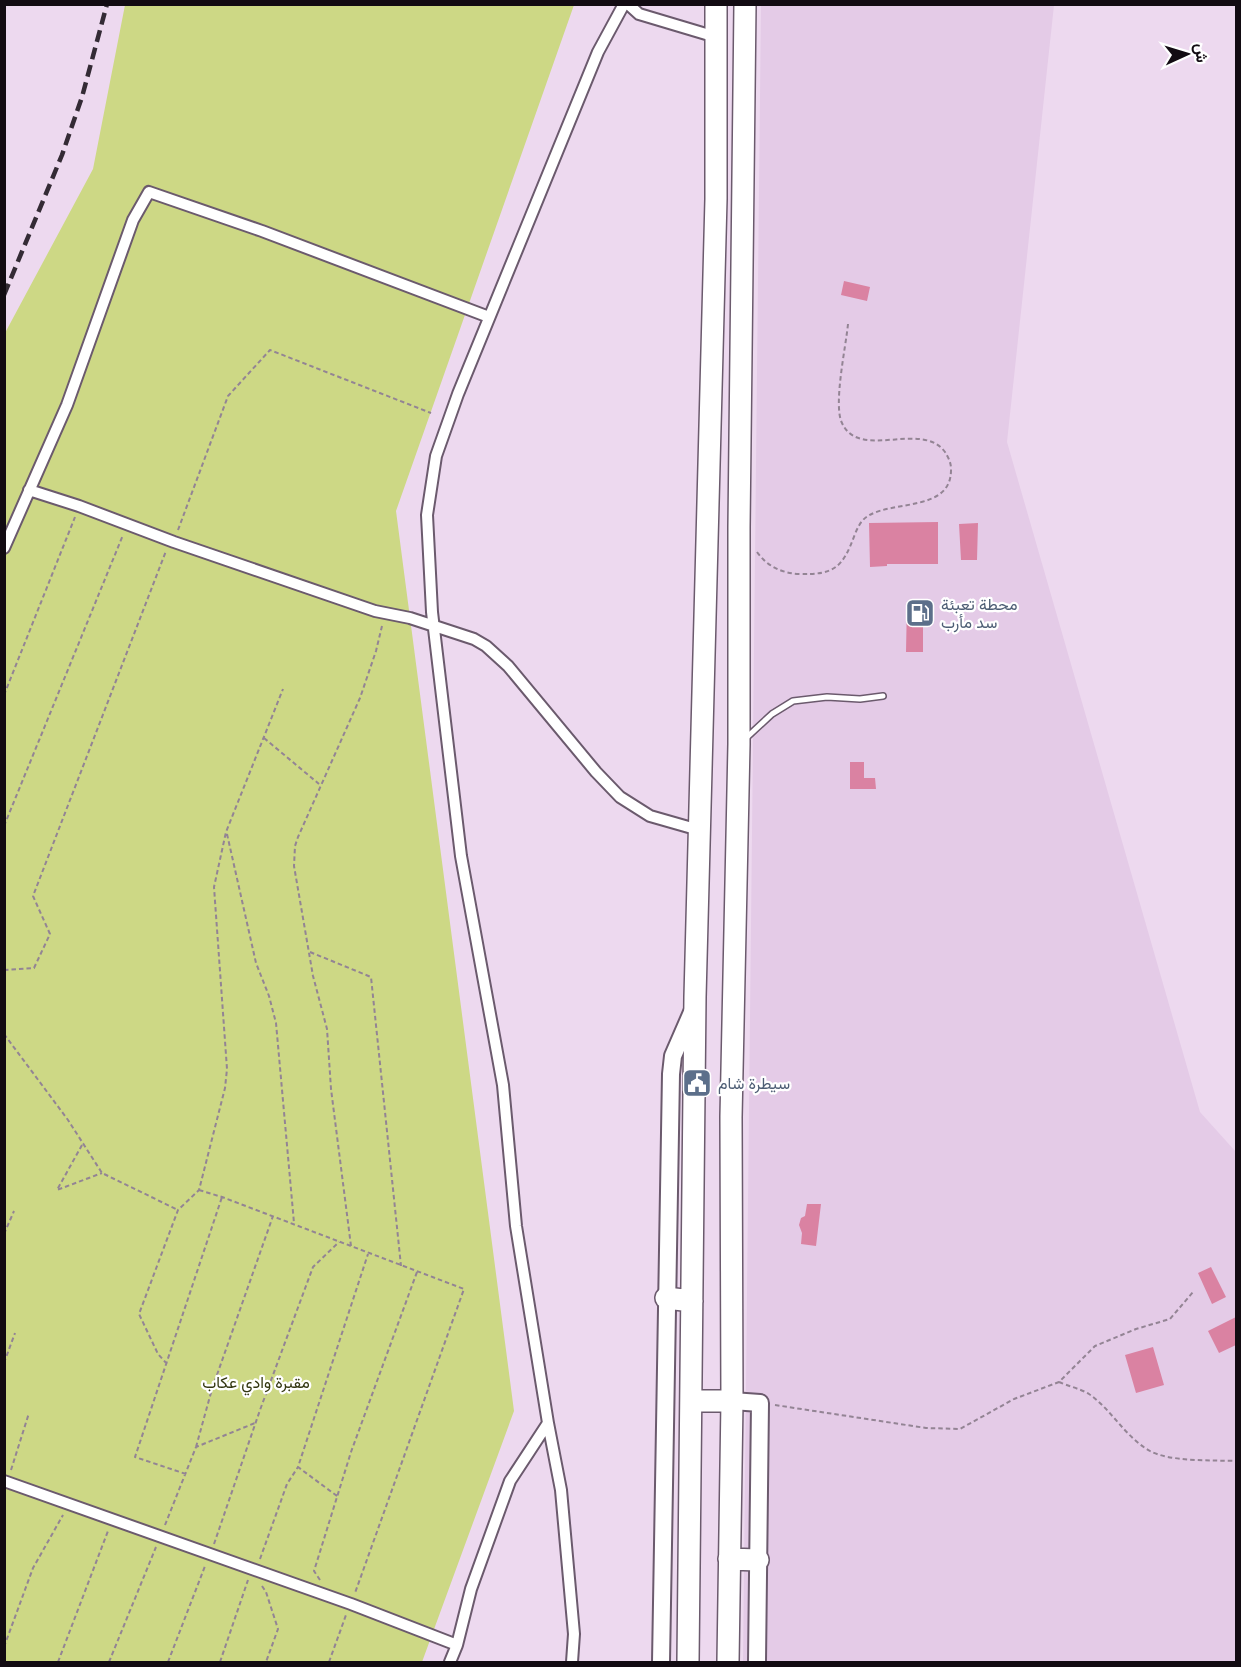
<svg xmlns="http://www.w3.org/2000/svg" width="1241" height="1667" font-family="'Fira Sans',Vazirmatn,sans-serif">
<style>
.built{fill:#e4cbe7}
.green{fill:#cdd885}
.building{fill:#da82a2}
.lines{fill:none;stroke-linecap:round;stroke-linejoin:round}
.lane-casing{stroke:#6b5a6d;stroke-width:8}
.street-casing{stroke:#6b5a6d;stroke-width:14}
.secondary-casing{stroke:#6b5a6d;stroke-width:20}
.highway-casing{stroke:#6b5a6d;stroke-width:24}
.path{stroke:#938494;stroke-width:2;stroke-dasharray:4.5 3;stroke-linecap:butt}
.lane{stroke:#fff;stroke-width:5}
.street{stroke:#fff;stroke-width:10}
.secondary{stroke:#fff;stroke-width:16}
.highway{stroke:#fff;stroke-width:21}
.rail{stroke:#342b35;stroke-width:4.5;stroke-dasharray:12 6;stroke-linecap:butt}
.labels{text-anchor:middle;stroke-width:4.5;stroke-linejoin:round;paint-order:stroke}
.service-label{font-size:16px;fill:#4e5e75;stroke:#fff;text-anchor:start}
.park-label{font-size:16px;fill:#343812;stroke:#fff}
</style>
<rect width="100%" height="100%" fill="#edd9ef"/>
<!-- built -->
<path class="built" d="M761,5H1054L1007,442L1200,1112L1236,1152V1662H743Z"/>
<!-- green -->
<path class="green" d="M125,5H574L396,511L514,1411L422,1662H5V333L93,169Z"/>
<!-- building -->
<path class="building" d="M844,281L870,287L867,301L841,295Z
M938,522V564H887V566L870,567L869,523Z
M978,523L977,560H961L959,524Z
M907,602H923V652H906Z
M850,762H864V778H875L876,789H850Z
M807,1204H821L816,1246L801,1244L802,1233L799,1225L801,1218L805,1216Z
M1211,1267L1226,1297L1212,1304L1198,1273Z
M1236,1317V1345L1219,1353L1208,1331Z
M1153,1347L1164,1385L1136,1393L1125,1355Z"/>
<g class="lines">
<!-- lane casing -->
<g class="lane-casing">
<path id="lane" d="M745,739L772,714L793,701L827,697L860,699L883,696"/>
</g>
<!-- street casing -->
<g class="street-casing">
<path id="street" d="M628,4L639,14L716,37
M29,490L79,506L174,542L375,611L410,618L474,639L486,646L508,666L596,772L620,797L650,816L699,830
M4,548L67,405L133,220L149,192L262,231L489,317
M4,1481L351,1604L457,1645L450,1662
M457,1645L471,1589L510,1481L548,1423
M572,1662L574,1634L561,1490L548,1423L516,1226L503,1085L461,856L432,612L427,515L436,456L458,394L598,52L624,4"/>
</g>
<!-- secondary casing -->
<g class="secondary-casing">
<path id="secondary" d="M732,1401L760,1403L757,1662
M661,1662L671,1074L673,1056L693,1010"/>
</g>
<!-- highway casing -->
<g class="highway-casing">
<path id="highway" d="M666,1298L692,1301
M692,1401H732
M729,1559L758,1560
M688,1662L695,997L716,199V4
M728,1662L732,1401L731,1117L739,744V527L745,4"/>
</g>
<!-- path -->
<path class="path" d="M178,530L228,396L270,350L431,413
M757,552C767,566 781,573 799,574C835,575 843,567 855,534C858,527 861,520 868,516C893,500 952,512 951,469C951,462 948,457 945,452C922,420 859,461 842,423C833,405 846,346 848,324
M4,695L75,517
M264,738L319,784
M4,826L123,535
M227,834L256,963L269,996L276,1023L294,1223
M310,952L371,977L401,1266
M4,970L34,968L50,934L33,896L166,551
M4,1034L68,1120L102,1173L178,1210
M82,1145L57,1190L102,1173
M199,1190L222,1197L464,1289L355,1593
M4,1234L14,1211
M351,1246L331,1089L327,1029L313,976L294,866L295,846L298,837L360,698L376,651L382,626
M4,1363L15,1333
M167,1364L158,1354L139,1314L178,1210L199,1190L225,1088L227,1069L214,887L226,832L283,689
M1059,1382C1068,1386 1081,1389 1089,1394C1112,1410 1125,1437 1150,1451C1170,1462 1213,1460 1236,1461
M775,1405L926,1428L960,1429L1014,1399L1059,1382L1095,1346L1136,1329L1170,1319L1193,1292
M196,1447L212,1389L273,1216
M11,1470L29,1413
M186,1474L135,1457L222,1197
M337,1496L298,1467L368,1254
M165,1525L196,1447L255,1423
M214,1544L260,1410L313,1267L339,1242
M260,1559L287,1484L298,1467
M320,1580L314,1571L351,1452L417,1272
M262,1586L266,1592L278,1629L266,1662
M4,1647L33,1568L63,1515
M58,1662L108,1531
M109,1662L156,1547
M168,1662L205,1566
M220,1662L248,1580
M329,1662L346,1615"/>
<!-- lane -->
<use href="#lane" class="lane"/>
<!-- street -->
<use href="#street" class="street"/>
<!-- secondary -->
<use href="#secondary" class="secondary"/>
<!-- highway -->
<use href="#highway" class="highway"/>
<!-- rail -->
<path class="rail" d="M4,295L62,155L82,97L107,4"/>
</g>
<!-- icons -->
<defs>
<g id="fuel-square" transform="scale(1.5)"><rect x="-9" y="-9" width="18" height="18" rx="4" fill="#5c6f8a" stroke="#fff"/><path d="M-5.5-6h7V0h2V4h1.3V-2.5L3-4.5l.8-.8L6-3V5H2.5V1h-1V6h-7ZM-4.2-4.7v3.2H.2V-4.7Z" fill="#fff"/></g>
<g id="civic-square" transform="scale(1.5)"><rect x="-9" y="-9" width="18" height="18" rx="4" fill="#5c6f8a" stroke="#fff"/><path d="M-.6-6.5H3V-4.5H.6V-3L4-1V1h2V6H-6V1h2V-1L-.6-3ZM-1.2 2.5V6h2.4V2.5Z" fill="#fff"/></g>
</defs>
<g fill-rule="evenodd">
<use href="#fuel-square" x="920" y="613"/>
<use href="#civic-square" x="697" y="1083"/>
</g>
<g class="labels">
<!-- service labels -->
<g class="service-label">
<text x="941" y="610">محطة تعبئة<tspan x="941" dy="18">سد مأرب</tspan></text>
<text x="718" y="1089">سيطرة شام</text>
</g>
<!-- park labels -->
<g class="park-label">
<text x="256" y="1388">مقبرة وادي عكاب</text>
</g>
</g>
<!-- border -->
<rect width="1241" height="1667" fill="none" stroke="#120b12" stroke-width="12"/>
<!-- north arrow -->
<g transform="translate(1187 54) rotate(86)" stroke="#ffffff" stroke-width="4.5" paint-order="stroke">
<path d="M0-4.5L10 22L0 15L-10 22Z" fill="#120b12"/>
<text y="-9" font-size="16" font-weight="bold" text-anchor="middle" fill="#120b12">ش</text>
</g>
</svg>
